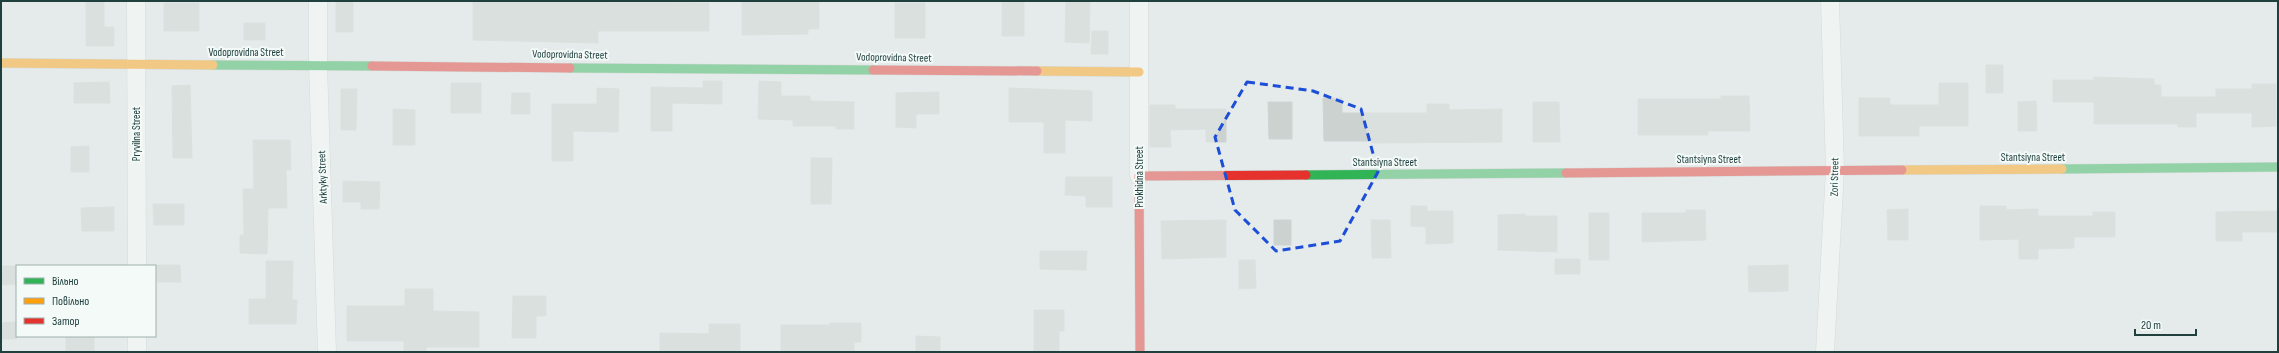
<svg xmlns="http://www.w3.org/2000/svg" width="2279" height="353" font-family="'Sofia Sans Condensed',sans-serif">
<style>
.building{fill:#ccd2d0;stroke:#ced4d3}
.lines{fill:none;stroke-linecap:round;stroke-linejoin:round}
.street-casing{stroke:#c2c8c7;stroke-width:19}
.fast-casing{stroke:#c0c8c7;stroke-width:10}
.slow-casing{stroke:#c0c8c7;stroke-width:10}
.jam-casing{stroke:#c0c8c7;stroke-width:10}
.street{stroke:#fbfcfc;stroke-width:18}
.fast{stroke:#30b455;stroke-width:9}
.slow{stroke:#ff9f0a;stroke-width:9}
.jam{stroke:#e5322d;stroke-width:9}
.marked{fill:none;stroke:#1d4ed8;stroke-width:3;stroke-dasharray:8 5;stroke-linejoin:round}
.labels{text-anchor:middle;stroke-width:4;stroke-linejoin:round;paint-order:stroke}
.street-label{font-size:11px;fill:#20403e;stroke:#f3faf8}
</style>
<rect width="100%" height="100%" fill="#e5ebea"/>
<!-- building -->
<path class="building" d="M86,1H104V27H114V46H86Z
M336,1H353V32H336Z
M473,1L709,3V31H598V43L473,40Z
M742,1H819V29H808V34L742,35Z
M1002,1H1024V36H1002Z
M1066,1H1090L1089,43L1065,42Z
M164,3H199V31H164Z
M895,3H925V38H895Z
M244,23H265V40H244Z
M1092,31H1108V54H1091Z
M1986,65H2003V93H1986Z
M2094,77L2154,79V85H2161V97H2216V89H2252V84H2276V126L2252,127V113H2196V127H2178V124H2094V102H2053V80H2094Z
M703,81H722V104L672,103V131H651V87L703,88Z
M759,81L781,82V96H810V101L854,102V129H836V126H793V120L758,119Z
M109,82L110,103H74V83Z
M451,83H481V113H451Z
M1939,83H1968V126H1919V136H1859V98H1890V105H1939Z
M190,85L192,158H173L172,86Z
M597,88L619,89L618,132L573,131V161H552V104H597Z
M1009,88L1092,91V121L1065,120V153H1044V122H1009Z
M341,89H357L356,130H341Z
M939,92V114H916V128L896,127V93Z
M512,93H530V114H511Z
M1721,96H1749L1750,131H1708V135H1638V99H1721Z
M1323,98H1342V113H1427V104H1449V110L1502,109V142L1372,143V141H1324Z
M2036,101L2037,131H2018V102Z
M1268,102H1292V139H1269Z
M1533,102H1559L1560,142H1533Z
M1150,105H1175V109H1226V142H1206V129L1170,130L1171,147H1150Z
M393,109L415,110V145H393Z
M253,140H290L291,170H286L287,208H268L267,254L240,253V235H244L243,189H254Z
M89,146V172H71V147Z
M811,158H832L831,204H811Z
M1066,177H1112V207H1086V196L1065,195Z
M343,181L380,182L379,209H361V202H343Z
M153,204H184V225H154Z
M1411,206H1427V211H1453V243L1426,244V227L1411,226Z
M1980,206H2006V210L2038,209V216H2093V212H2115V237H2074V248L2038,249V259H2019V239L1980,240Z
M114,207V231H82L81,208Z
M1908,209V240H1888L1887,210Z
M1686,210H1705L1706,240L1642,242V213H1686Z
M2278,211V232H2242V241H2216V212Z
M1589,213H1609V260H1589Z
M1525,214V216H1557V252L1498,250V215Z
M1226,220V257L1162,259L1161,221Z
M1274,220H1291V245H1274Z
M1371,220H1390L1391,258H1372Z
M1040,251H1087L1086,270L1040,269Z
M1555,259H1580V274H1555Z
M1239,260H1255L1256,288L1239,289Z
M266,261H293L292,300H297L296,324H249V299H266Z
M157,265H180L181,282H157Z
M1788,265V291L1749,292L1748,266Z
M1,266H17V284L1,285Z
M405,289H433V311L479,312V347H426V352H404V341H347V306H405Z
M513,296H546V316H536V338H512Z
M1034,310H1064V331H1059V352H1034Z
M17,322V339H1V323Z
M830,323H861V342H854V352H781V325H830Z
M709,324H740V351L660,352V333L709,334Z
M66,336H94V352H66Z
M916,336L940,337V352H916Z"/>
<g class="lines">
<!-- street casing -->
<g class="street-casing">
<path id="street" d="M136,1L137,266
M318,1V64L327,352
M1139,1V176
M137,336V352
M1825,352L1835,170L1830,1"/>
</g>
<!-- fast casing -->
<g class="fast-casing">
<path id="fast" d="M213,65L372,66
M570,68L873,70
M2062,169L2278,167
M1306,175L1566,173"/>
</g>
<!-- slow casing -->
<g class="slow-casing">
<path id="slow" d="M1,63L213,65
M1037,71L1139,72
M1902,170L2062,169"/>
</g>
<!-- jam casing -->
<g class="jam-casing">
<path id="jam" d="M372,66L570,68
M873,70L1037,71
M1566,173L1902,170
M1140,352L1139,176L1306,175"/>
</g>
<!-- street -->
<use href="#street" class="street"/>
<!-- fast -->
<use href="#fast" class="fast"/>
<!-- slow -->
<use href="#slow" class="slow"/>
<!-- jam -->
<use href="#jam" class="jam"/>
</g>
<!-- marked area -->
<path d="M0 0H2279V353H0ZM1247,82L1313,91L1361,109L1378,172L1340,241L1276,251L1235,210L1215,137Z" fill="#e5ebea" fill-opacity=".55" fill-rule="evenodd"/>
<path class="marked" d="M1247,82L1313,91L1361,109L1378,172L1340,241L1276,251L1235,210L1215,137Z"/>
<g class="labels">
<!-- street labels -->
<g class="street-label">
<text x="246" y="56">Vodoprovidna Street</text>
<text transform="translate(570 54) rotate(1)" y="4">Vodoprovidna Street</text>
<text transform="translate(894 57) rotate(1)" y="4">Vodoprovidna Street</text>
<text transform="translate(136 134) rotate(-90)" y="4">Pryvilna Street</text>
<text x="2033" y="161">Stantsiyna Street</text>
<text x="1709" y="163">Stantsiyna Street</text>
<text x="1385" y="166">Stantsiyna Street</text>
<text transform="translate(322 177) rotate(-92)" y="4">Arktyky Street</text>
<text transform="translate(1139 177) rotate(-90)" y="4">Prokhidna Street</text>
<text transform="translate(1834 177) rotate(-89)" y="4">Zori Street</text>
</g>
</g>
<!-- border -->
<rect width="2279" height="353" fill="none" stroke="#20403e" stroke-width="4"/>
<!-- legend -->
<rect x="16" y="265" width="140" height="72" fill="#f3faf8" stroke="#9fb0ae"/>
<rect x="24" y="278" width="20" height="6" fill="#30b455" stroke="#9fb0ae"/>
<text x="52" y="285" font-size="12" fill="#20403e">Вільно</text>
<rect x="24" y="298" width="20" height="6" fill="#ff9f0a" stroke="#9fb0ae"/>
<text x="52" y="305" font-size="12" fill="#20403e">Повільно</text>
<rect x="24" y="318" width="20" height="6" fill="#e5322d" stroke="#9fb0ae"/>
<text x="52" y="325" font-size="12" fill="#20403e">Затор</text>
<!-- scale -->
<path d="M2135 329v6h61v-6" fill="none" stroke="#20403e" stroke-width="2"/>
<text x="2141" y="329" font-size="12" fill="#20403e" stroke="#f3faf8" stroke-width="3" paint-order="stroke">20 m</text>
</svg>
